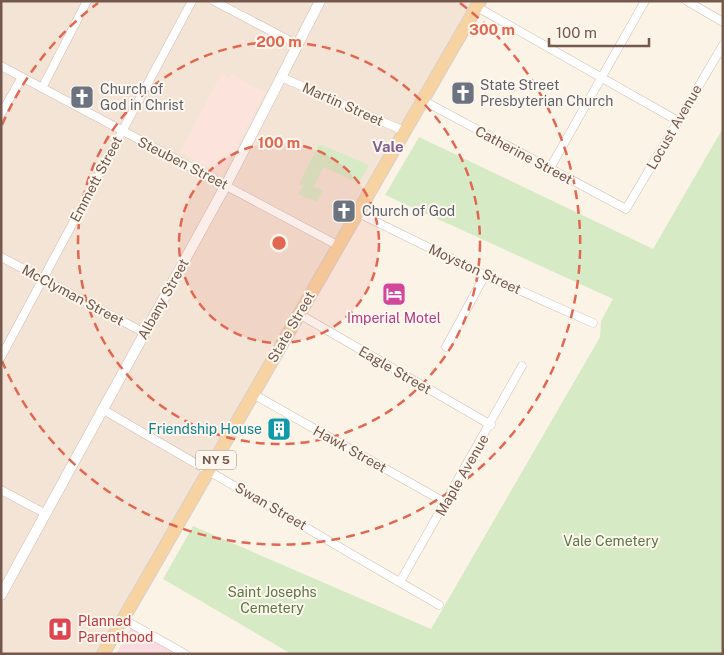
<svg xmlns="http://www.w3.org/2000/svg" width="724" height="655" font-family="'Public Sans',sans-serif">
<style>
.residential{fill:#f3e4d6}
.commercial{fill:#fce3dc}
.medical{fill:#fadbe0}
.green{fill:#d7eac6}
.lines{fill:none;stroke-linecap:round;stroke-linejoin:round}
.minor-casing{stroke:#d0bcb0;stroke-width:9}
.tertiary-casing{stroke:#d0bcb0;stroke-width:11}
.primary-casing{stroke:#d8d0cd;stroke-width:14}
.minor{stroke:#fff;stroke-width:8}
.tertiary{stroke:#fff;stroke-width:10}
.primary{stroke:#f8d3a2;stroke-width:12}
.ring{fill:none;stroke:#e26750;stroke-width:2.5;stroke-dasharray:9 6}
.labels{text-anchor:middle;stroke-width:4;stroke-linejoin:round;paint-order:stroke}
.shield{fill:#fff7ee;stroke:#9e887d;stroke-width:1}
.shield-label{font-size:12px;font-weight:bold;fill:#75584c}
.worship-label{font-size:14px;fill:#5b616d;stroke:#fff7ee;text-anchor:start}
.street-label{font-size:14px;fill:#75584c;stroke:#fff7ee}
.hotel-label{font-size:14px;fill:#b23c85;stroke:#fff7ee}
.culture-label{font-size:14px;fill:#0d838f;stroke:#fff7ee;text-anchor:end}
.park-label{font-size:14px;fill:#587b44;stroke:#fff7ee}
.health-label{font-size:14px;fill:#be3a42;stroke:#fff7ee;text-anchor:start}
.neighbourhood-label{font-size:15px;font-weight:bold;fill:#7f6491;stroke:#fff7ee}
.centre{fill:#e26750;stroke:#fff7ee;stroke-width:2.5}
.ring-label{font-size:15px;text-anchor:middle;font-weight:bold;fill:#e26750;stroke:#fff7ee;stroke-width:4;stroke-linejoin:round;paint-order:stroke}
</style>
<rect width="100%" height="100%" fill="#fcf3e7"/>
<!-- residential -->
<path class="residential" d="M1,1H480L102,654H1Z"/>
<!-- commercial -->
<path class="commercial" d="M221,74L229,78L231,74L265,92L222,175L180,152Z"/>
<!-- medical -->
<path class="medical" d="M132,626L180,654H116Z"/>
<!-- green -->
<path class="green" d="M723,128V654H287L288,652L163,579L193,526L431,629L600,337L601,321L613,299L385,195L419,137L653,249Z
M319,144L369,165L359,183L323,167L314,187L323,190L317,202L298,194L303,186L299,184Z"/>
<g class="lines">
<!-- minor casing -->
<g class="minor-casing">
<path id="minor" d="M214,1L298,45
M687,1L723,22
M477,7L678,121
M1,66L339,246
M281,77L404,131
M42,88L87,1
M422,100L626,209L723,45
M1,114L22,77
M550,168L645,1
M358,213L485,275L593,323
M1,257L145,333
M299,314L491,425
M446,347L485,275
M1,357L192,1
M253,394L446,503
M102,409L439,605
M1,490L46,514
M400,582L522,366
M123,619L185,654"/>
</g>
<!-- tertiary casing -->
<g class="tertiary-casing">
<path id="tertiary" d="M1,595L226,185L320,1"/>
</g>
<!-- primary casing -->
<g class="primary-casing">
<path id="primary" d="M103,654L480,1"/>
</g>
<!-- minor -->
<use href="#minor" class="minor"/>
<!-- tertiary -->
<use href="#tertiary" class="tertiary"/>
<!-- primary -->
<use href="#primary" class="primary"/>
</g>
<!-- distance rings -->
<circle cx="279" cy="243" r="100" fill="#e26750" fill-opacity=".12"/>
<g class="ring">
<circle cx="279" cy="243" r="100"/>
<circle cx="279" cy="243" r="201"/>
<path d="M2 125A301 301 0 0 1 98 3M460 3A301 301 0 1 1 2 361"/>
</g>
<!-- icons -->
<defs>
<g id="church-square" transform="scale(1.25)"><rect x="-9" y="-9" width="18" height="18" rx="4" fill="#6b7280" stroke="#fff7ee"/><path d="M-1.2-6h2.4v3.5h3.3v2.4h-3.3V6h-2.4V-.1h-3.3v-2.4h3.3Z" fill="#fff"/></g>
<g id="hotel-square" transform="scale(1.25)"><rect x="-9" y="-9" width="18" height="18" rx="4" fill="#d1479c" stroke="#fff7ee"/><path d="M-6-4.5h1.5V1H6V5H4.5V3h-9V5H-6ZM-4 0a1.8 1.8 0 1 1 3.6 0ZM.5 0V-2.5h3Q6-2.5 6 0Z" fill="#fff"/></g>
<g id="building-square" transform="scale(1.25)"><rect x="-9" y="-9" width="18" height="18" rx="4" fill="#0f9aa8" stroke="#fff7ee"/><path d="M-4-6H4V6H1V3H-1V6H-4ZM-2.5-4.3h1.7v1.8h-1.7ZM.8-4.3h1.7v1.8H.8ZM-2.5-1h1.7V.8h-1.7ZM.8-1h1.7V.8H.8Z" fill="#fff"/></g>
<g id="hospital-square" transform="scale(1.25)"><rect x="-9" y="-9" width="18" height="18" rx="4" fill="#e0444e" stroke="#fff7ee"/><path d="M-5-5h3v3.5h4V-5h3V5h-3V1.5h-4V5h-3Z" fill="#fff"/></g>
</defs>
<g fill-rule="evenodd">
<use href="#church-square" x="463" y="93"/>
<use href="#church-square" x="82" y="97"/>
<use href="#church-square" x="344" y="211"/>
<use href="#hotel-square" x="394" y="294"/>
<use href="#building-square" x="279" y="429"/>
<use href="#hospital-square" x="60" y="629"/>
</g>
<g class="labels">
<!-- shield labels -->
<rect class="shield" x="196" y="450.5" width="40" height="19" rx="4"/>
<g class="shield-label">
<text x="216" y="464">NY 5</text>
</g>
<!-- worship labels -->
<g class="worship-label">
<text x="480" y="90">State Street<tspan x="480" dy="16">Presbyterian Church</tspan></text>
<text x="100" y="94">Church of<tspan x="100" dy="16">God in Christ</tspan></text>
<text x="362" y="216">Church of God</text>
</g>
<!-- street labels -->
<g class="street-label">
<text transform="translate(343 104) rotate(24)" y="5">Martin Street</text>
<text transform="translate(674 127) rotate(-60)" y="5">Locust Avenue</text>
<text transform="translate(524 155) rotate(28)" y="5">Catherine Street</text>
<text transform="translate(183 163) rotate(27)" y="5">Steuben Street</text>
<text transform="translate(96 179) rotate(-62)" y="5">Emmett Street</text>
<text transform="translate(475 269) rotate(25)" y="5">Moyston Street</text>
<text transform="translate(73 295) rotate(28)" y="5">McClyman Street</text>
<text transform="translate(163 299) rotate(-61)" y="5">Albany Street</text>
<text transform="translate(291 327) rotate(-60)" y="5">State Street</text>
<text transform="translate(395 370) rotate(30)" y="5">Eagle Street</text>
<text transform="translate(350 449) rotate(29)" y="5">Hawk Street</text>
<text transform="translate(462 475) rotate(-60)" y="5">Maple Avenue</text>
<text transform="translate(271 506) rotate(30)" y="5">Swan Street</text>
</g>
<!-- hotel labels -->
<g class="hotel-label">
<text x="394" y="323">Imperial Motel</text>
</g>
<!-- culture labels -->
<g class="culture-label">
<text x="262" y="434">Friendship House</text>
</g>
<!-- park labels -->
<g class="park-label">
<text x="611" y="546">Vale Cemetery</text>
<text x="272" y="597">Saint Josephs<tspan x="272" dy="16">Cemetery</tspan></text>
</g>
<!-- health labels -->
<g class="health-label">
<text x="78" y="626">Planned<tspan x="78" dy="16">Parenthood</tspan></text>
</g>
<!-- neighbourhood labels -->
<g class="neighbourhood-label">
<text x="388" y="152">Vale</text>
</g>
</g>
<circle cx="279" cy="243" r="8" class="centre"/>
<g class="ring-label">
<text x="492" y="35">300 m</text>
<text x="279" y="47">200 m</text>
<text x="279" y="148">100 m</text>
</g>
<!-- border -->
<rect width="724" height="655" fill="none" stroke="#75584c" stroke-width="5"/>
<!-- scale -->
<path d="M549 38v8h100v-8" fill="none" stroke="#75584c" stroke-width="2.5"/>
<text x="556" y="38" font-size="15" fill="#75584c" stroke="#fff7ee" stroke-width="4" paint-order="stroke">100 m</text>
</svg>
